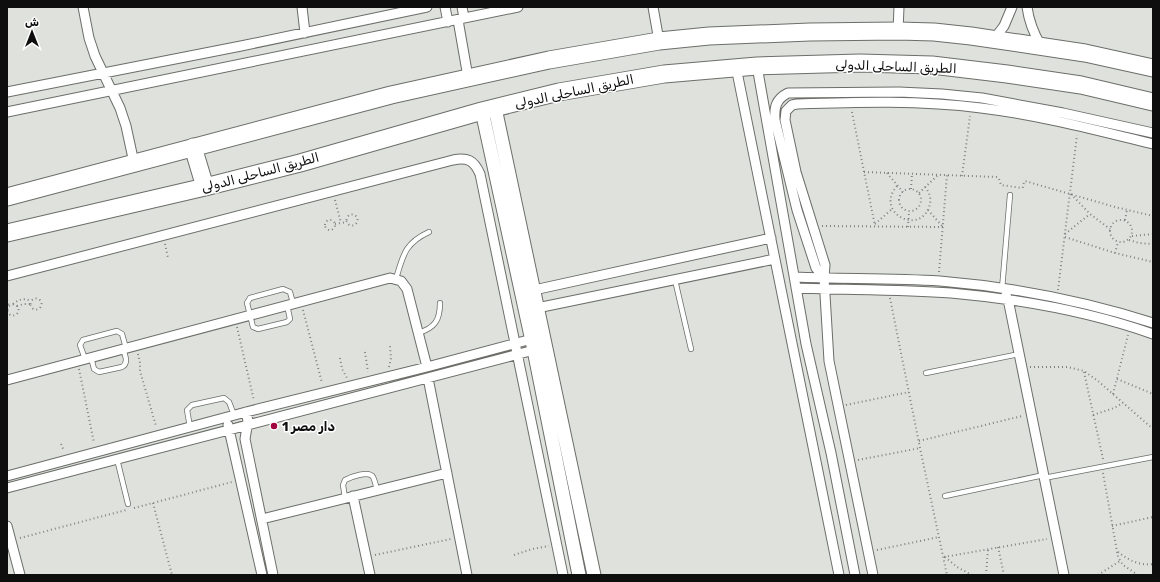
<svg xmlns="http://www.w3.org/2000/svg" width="1160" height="582" font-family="Rubik,Cairo,sans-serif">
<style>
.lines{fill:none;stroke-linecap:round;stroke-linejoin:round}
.lane-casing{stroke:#6b6e69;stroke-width:6}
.street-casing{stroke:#6b6e69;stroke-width:11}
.secondary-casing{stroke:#6b6e69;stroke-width:15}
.highway-casing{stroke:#6b6e69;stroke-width:19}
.path{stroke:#818380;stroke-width:2;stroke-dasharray:1 3;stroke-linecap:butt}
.lane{stroke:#fff;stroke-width:4.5}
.street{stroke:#fff;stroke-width:9}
.secondary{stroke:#fff;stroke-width:13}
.highway{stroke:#fff;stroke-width:17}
.poi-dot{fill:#a10341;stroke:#fff;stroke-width:1.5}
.labels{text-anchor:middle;stroke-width:3;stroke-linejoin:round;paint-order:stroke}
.street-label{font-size:13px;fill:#0d0e0d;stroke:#fff}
.poi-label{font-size:13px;font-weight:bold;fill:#0d0e0d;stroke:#fff;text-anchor:start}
</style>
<rect width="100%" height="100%" fill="#dee1dc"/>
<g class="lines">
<!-- lane casing -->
<g class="lane-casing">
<path id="lane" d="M396,279C403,255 405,243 429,232
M675,280L691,349
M1002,289L1010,195
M287,305L290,319L287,322L258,329L253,327L247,303L250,298L283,289L290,292L293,303
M418,333C435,328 440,320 440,303
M91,357L94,369L99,372L122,367C129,363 125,355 123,349
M85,359L80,345L83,340L113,332L117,331L122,334L126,348
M926,373L1019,354
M190,427L187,410L192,405L224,398L229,402L234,415
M117,459L128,504
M1044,478L1153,457
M945,496L1044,475
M345,498L343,485L345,480C351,477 369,470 373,477C375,481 376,486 377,490"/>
</g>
<!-- street casing -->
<g class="street-casing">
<path id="street" d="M83,7L89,38L95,56L120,108L126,126L134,163
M302,7L305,33
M445,7L448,22
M462,7L464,18
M653,7L659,41
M1027,7C1029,22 1034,34 1041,46
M458,20L468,77
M898,31L899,7
M994,39L1004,26L1012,7
M757,66L806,344L831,453L855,575
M736,67L839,575
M7,92L241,46L427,7
M7,112L518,7
M7,276L453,160C467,157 474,160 480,174L563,575
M795,277C843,279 892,278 940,281C1012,287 1084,301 1153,323
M824,278L816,268L797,210L775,120C774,107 776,99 788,93L899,92L942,94L982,98L1063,113L1153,133
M796,288C848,290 900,289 951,293C1019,299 1088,311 1153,334
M534,290L771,238
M1006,295L1009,304L1064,575
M537,308L775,259
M428,378L467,575
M7,380L390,278L401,281L407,289L427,367
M246,412L248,421L245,439L273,575
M228,425L262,575
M7,476L246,412L427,367L532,339
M7,488L534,350
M353,496L370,575
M262,519L447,473
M7,526L20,575
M873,575L829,361L824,278L825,265L796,172L785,120L786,111L792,105L797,104C859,102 920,100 981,108C1039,115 1096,130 1153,144"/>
</g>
<!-- secondary casing -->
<g class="secondary-casing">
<path id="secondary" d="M495,108L594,575
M482,111L534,350L579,575"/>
</g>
<!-- highway casing -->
<g class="highway-casing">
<path id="highway" d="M193,147L205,187
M7,197L391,95L549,60L659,41L709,36L810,32L898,31L934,32L971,36L1085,53L1153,68
M7,233L205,187L300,163L482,111L559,92L664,74L757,66L860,63L932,65L1007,74L1081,85L1153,102"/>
</g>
<!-- path -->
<path class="path" d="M852,112L875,226
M864,172L997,177L999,179L1001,185L1022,188L1023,187L1024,182L1025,181L1115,207L1153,216
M887,173L903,192
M962,176L970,116
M897,186C874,212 919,236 929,207C932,200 930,193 925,187
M911,189L912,174
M899 200a11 11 0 1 1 22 0a11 11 0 1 1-22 0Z
M919,193L938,175
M1071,194L1090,214L1110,229
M335,200L341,223
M928,210L943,227
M346.5 220a5.5 5.5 0 1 1 11 0a5.5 5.5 0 1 1-11 0Z
M1110 231a11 11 0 1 1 22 0a11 11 0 1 1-22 0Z
M325 225a5 5 0 1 1 10 0a5 5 0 1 1-10 0Z
M1125,220L1127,210
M335,224L347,222
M875,224L892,209
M822,226L943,227
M908,227L909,211
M1065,234L1090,214
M1132,236L1153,234
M1065,237L1115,253L1153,262
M1129,240L1139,243L1153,244
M165,244L168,258
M1115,253L1118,242
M939,272L947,175
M1058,290L1077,135
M890,298L920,448L947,575
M30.5 304a5.5 5.5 0 1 1 11 0a5.5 5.5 0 1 1-11 0Z
M7,300L9,306
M13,304C19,299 24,298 31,301
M7.5 310a5.5 5.5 0 1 1 11 0a5.5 5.5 0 1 1-11 0Z
M17,306L24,304H30
M303,310L322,383
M237,327L254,401
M365,352L368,372
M138,354L140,363V371L156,426
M340,358L342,369L347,378
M389,367L391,358L390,346
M1030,367H1068L1084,371L1098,381L1153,429
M79,369L94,443
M1084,372L1103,459
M1117,379L1153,394
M1113,394L1128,335
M846,405L909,392
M1093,415L1114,408L1123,403
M919,441L1022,416
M61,444L64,451
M858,460L920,448
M1103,473L1118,557L1123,565L1138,575
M153,503L172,575
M134,508L232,482
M1112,526L1153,517
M20,538L126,510
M998,547L1004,575
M877,550L939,537
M1118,552C1128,560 1140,566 1153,564
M375,555L451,539
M514,555L532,549L549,546
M944,557L1047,539
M945,557L957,567L972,575
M986,575L988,549
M1098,575L1120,561"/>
<!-- lane -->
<use href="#lane" class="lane"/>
<!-- street -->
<use href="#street" class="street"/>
<!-- secondary -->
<use href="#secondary" class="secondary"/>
<!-- highway -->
<use href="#highway" class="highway"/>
</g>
<!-- markers -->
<circle class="poi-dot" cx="274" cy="426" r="4"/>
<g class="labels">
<!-- street labels -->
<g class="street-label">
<text transform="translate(896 66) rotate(2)" y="5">الطريق الساحلى الدولى</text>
<text transform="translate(574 91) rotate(-12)" y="5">الطريق الساحلى الدولى</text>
<text transform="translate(260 172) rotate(-15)" y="5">الطريق الساحلى الدولى</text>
</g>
<!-- poi labels -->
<g class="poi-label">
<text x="282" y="431">دار مصر 1</text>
</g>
</g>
<!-- border -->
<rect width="1160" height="582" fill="none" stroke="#0d0e0d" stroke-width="16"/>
<!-- north arrow -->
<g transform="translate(32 32)" stroke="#ffffff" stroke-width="3" paint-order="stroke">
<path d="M0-3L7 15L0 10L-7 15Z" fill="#0d0e0d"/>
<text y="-6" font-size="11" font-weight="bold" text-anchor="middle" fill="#0d0e0d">ش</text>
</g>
</svg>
